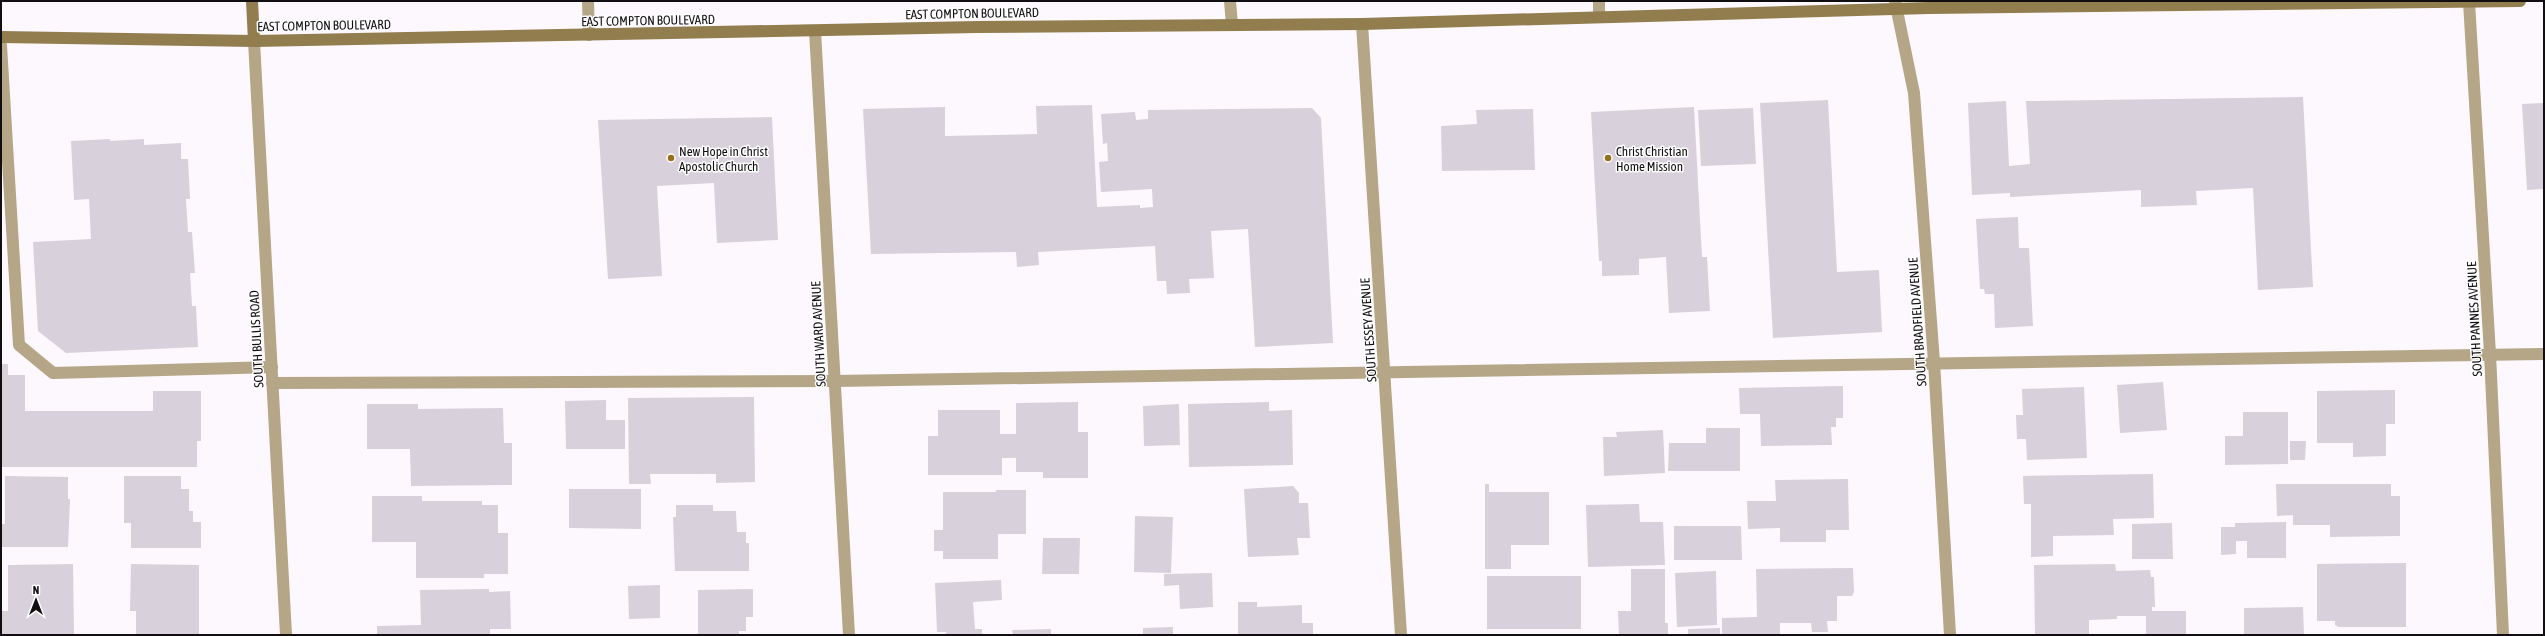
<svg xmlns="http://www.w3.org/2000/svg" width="2545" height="636" font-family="'Asap Condensed',sans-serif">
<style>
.building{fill:#d8d0da}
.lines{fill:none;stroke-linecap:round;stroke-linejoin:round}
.lane{stroke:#b4a687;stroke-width:12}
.street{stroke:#b4a687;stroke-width:12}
.secondary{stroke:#927d4e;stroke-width:12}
.poi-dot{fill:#937118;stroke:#fff;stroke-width:1.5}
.labels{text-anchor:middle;stroke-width:3;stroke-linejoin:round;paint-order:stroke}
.street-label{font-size:13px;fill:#110e11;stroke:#fff}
.poi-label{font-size:13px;fill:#110e11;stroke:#fff;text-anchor:start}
</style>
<rect width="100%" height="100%" fill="#fdf8fe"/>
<!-- building -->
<path class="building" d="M2303,97L2313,287L2258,290L2253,188L2196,191L2197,205L2141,207V190L2010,197V193L1972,195L1968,103L2006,101L2009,166L2030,164L2026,101Z
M1828,100L1837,272L1879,270L1882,332L1773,338L1760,103Z
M2544,103V189L2527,190L2522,104Z
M1092,105L1097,207L1140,205V208L1153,207L1152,189L1101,192L1099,162L1108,161L1107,143L1103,144L1101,114L1135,112L1136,120L1148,119V110L1312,108L1321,118L1333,343L1255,347L1248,229L1211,231L1214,278L1189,279L1190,293L1167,294L1166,281H1157L1155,246L1038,252L1039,265L1017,267L1016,252L871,254L863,109L945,107V136L1037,134L1036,106Z
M1694,107L1702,257H1707L1710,311L1669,313L1666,257L1639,259V275L1602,276V261H1599L1591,112Z
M1753,108L1756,164L1701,166L1698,110Z
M1533,109L1535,170L1442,171L1441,126L1477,124L1476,110Z
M772,117L778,240L717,243L714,183L657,186L662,276L608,279L598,120Z
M110,139V141L144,139V145L181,143V159H188L190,199H186L188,232H192L195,273H190L192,306H196L198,347L66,353L38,331L33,242L91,239L89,199L74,200L71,141Z
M2018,217L2019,248H2029L2033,326L1995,328L1994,294H1985L1984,289H1980L1976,219Z
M1,364H8V375H25V411H153V391H201V441H197V467H1Z
M2163,382L2167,430L2120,433L2117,385Z
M1843,386V418H1836V427H1831L1832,445L1761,446L1760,414H1740L1739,388Z
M2084,387L2087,458L2027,460L2026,439H2017L2016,415H2023L2022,389Z
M2395,390V424H2386V456L2353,457V443H2317V391Z
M754,397L755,482L716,483V474H650L651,484H629L628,398Z
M606,400V420H625V449H566L565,401Z
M1078,402V432H1088V478H1043V472H1016V458H1002V475H928V436H938V410H1000V434H1016V403Z
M1269,402V411L1292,410L1293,465L1189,467L1188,404Z
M367,404H418V409L503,408L504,443H512V485L411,486L410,449H367Z
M1179,404L1180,445L1144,446L1143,406Z
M2243,412H2288V464L2225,465V436H2243Z
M1706,428H1740V471H1668L1669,443H1706Z
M1663,430L1665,473L1604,476L1603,437H1617L1616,432Z
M2290,441H2306L2305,460H2290Z
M2153,474L2154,518L2113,519L2114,535L2053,536V556L2031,557V504H2024L2023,476Z
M5,476L68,477V499H70L68,547H1V524H5Z
M124,476H181V489H189V511H193V522H201V548H131V523H124Z
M1848,479L1849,530H1826V542H1780V528L1748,529L1747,501H1776L1775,480Z
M1485,484H1489V492H1549V545H1511V569H1485Z
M2276,484H2391V496H2400V536L2330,537V525H2293V515L2277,516Z
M1293,486L1299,493V503H1308L1310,538H1297L1299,555L1248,557L1244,489Z
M569,489H641V529L569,528Z
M996,490H1026V534H998V559H943V551H934V530H943V492H996Z
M372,496H422V501H482V505H498V533H508V574H484V578H416V542H372Z
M1639,504L1640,522H1663L1665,565L1588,567L1586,505Z
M676,505H713V511H736L737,532H746V543H749V571H675L673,517H676Z
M1135,516L1173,517L1171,573L1134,572Z
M2286,522V558H2247V541H2236V554L2221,555V527H2235V523Z
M2172,523L2173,559H2132V524Z
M1674,526H1741L1742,560H1674Z
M1043,538H1080L1079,574H1042Z
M2406,563V627H2339L2335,625V621H2317V564Z
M73,564L74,635H1V611H8V565Z
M131,564L199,565V635H136V611H130Z
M2115,564L2116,571L2150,570L2151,577H2154L2155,607H2152V611H2186V635H2146V616H2117V619L2089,620V634L2035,635L2034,565Z
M1853,568L1854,592L1852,596H1837V621H1827L1828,632H1812L1811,623H1780V635H1722V618L1757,617L1756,569Z
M1631,569H1665V623H1668V635H1619L1618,611H1631Z
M1716,571L1717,625L1677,627L1675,573Z
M1212,573L1213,607L1180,609L1179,585L1164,586V574Z
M1487,576H1581V629H1487Z
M1001,580L1002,600L973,602L975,629H982V635H946V632H937L935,583Z
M660,585V618L629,619L628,586Z
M489,589V592L510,591L511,629H490V635H377V626L421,625L420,590Z
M753,589V617H746V631H739V635H698V590Z
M1238,602H1257V607L1302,605V623H1313V635H1238Z
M2303,607L2304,635H2244V608Z
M1173,627V635H1143V628Z
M1720,628V635H1688V629Z
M1051,629V635H1013L1012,630Z"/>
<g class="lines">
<!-- lane -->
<path class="lane" d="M588,1L589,35
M1230,1L1232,25
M1599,1V17
M1,45L19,345L53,373L272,367
M272,383L835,381L2544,354"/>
<!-- street -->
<path class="street" d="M1895,1L1914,93L1934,362L1950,635
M2469,2L2490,354L2503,635
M1362,24L1401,635
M815,31L849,635
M254,41L286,635"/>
<!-- secondary -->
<path class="secondary" d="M252,1L254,41
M1,37L254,41L977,27L1362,24L1929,8L2520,1"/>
</g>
<!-- markers -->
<g class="poi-dot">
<circle cx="671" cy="158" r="4"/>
<circle cx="1608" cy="158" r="4"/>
</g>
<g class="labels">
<!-- street labels -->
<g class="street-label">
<text transform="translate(972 13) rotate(-1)" y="5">EAST COMPTON BOULEVARD</text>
<text transform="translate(648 20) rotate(-1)" y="5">EAST COMPTON BOULEVARD</text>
<text transform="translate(324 25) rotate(-1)" y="5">EAST COMPTON BOULEVARD</text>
<text transform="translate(2474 319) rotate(-93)" y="5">SOUTH PANNES AVENUE</text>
<text transform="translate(1917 322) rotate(-94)" y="5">SOUTH BRADFIELD AVENUE</text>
<text transform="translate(1368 330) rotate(-94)" y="5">SOUTH ESSEY AVENUE</text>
<text transform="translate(818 334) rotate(-93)" y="5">SOUTH WARD AVENUE</text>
<text transform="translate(256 339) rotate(-93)" y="5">SOUTH BULLIS ROAD</text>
</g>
<!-- poi labels -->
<g class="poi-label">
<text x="679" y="156">New Hope in Christ<tspan x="679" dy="15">Apostolic Church</tspan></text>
<text x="1616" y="156">Christ Christian<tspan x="1616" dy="15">Home Mission</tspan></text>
</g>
</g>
<!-- border -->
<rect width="2545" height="636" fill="none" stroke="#110e11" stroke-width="4"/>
<!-- north arrow -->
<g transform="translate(36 600)" stroke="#ffffff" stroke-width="3" paint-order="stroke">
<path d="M0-3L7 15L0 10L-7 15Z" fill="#110e11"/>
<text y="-6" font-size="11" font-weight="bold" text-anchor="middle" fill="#110e11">N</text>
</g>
</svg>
